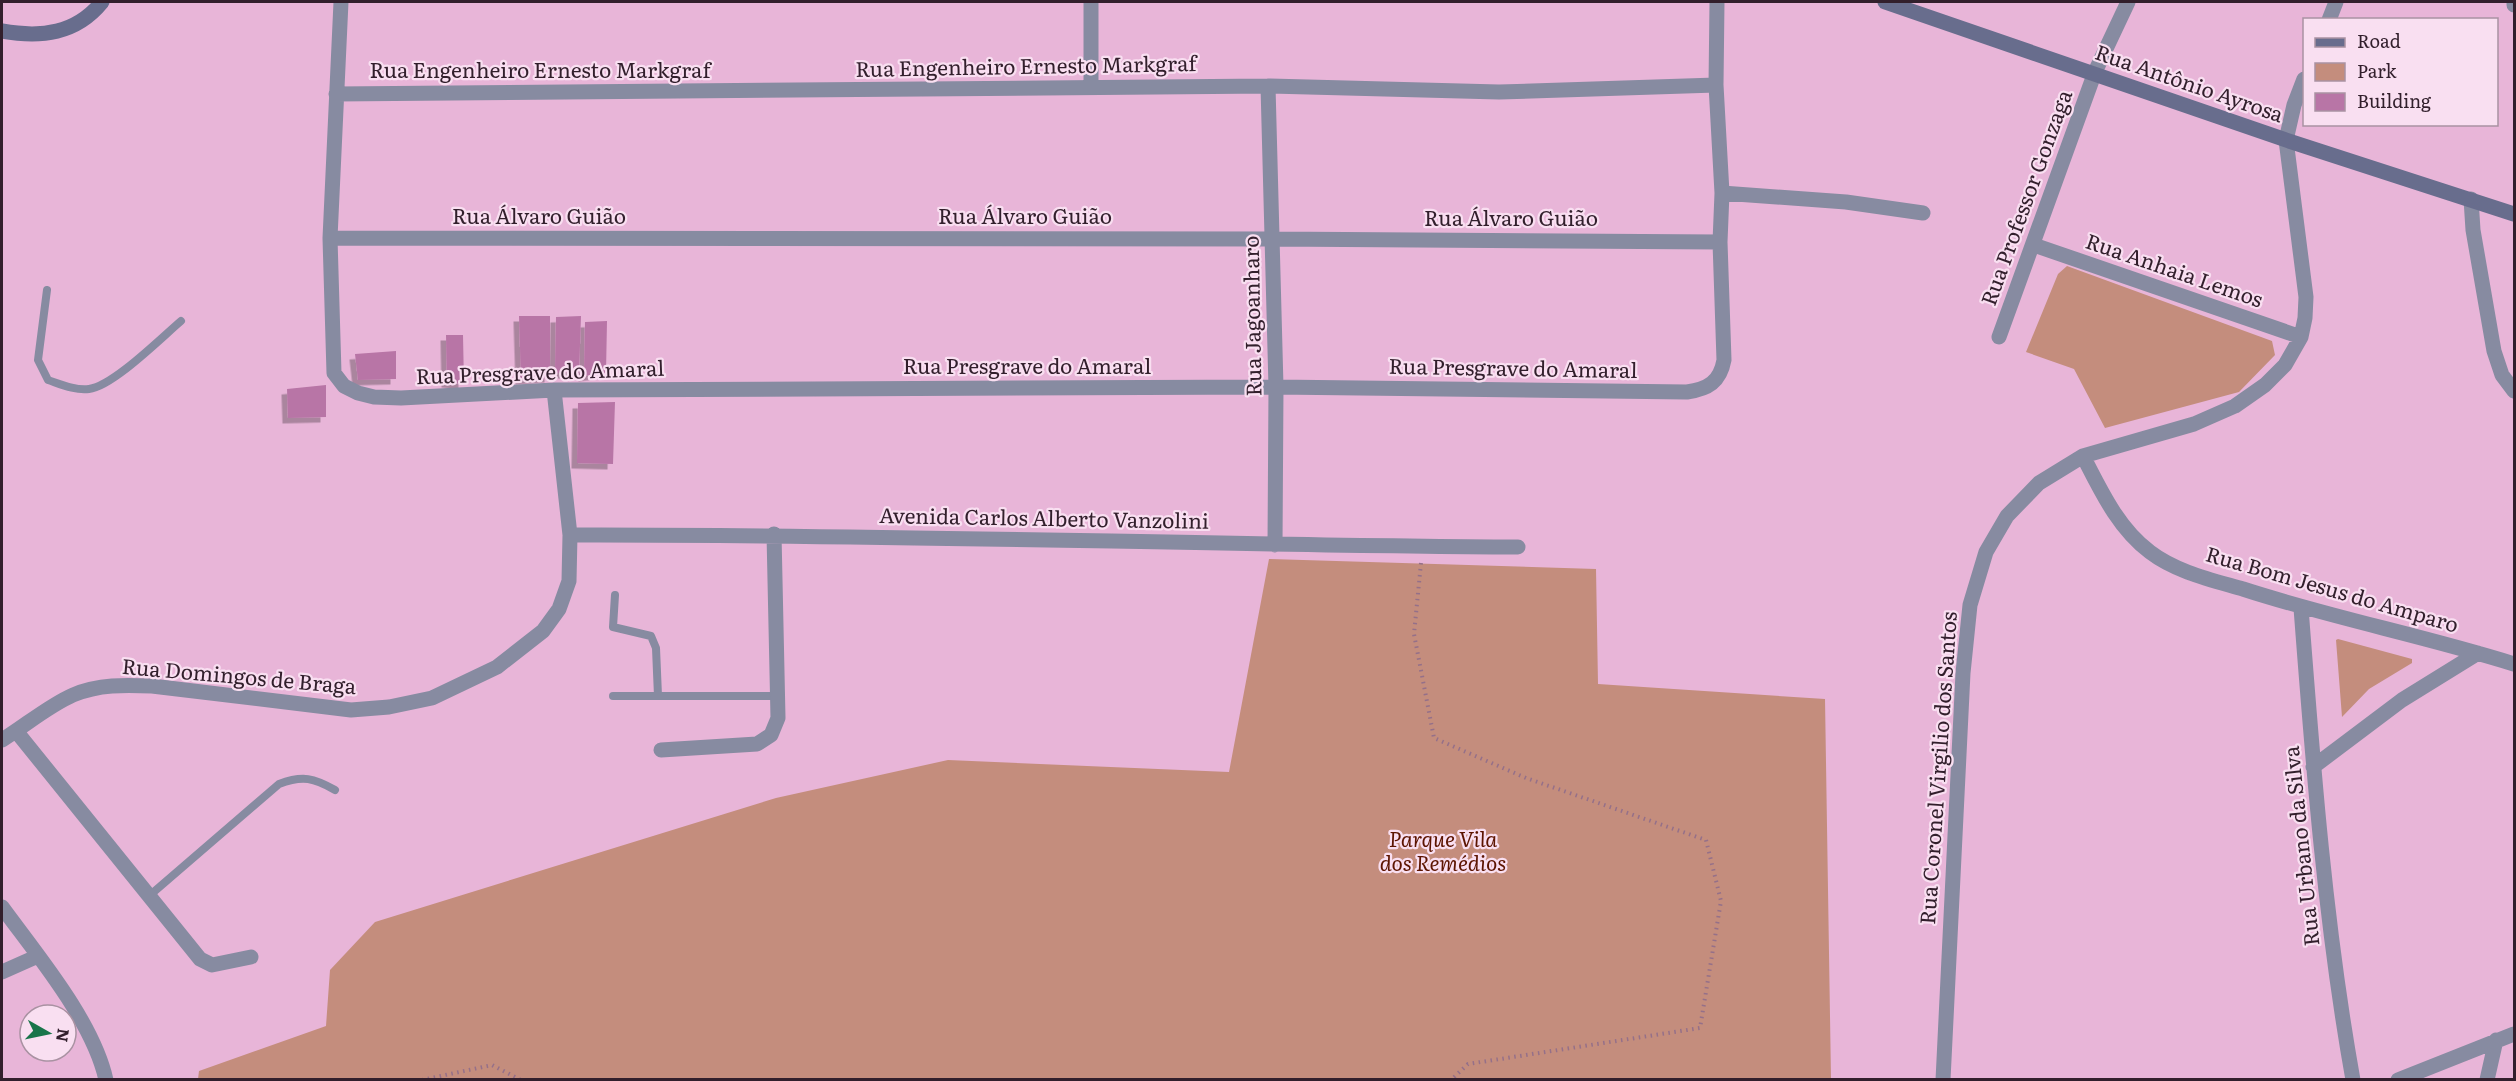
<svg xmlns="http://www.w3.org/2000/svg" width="2516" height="1081" font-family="Literata,serif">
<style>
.green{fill:#c48d7d}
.building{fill:#b875a6;filter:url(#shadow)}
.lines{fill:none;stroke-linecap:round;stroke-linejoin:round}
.path{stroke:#957089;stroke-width:4;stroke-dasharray:1.5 4.5;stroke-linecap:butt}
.lane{stroke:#878ba1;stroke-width:8}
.street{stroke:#878ba1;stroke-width:15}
.secondary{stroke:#686d8d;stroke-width:15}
.labels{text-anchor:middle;stroke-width:4.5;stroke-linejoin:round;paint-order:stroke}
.street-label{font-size:21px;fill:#321f2c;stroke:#f9dff1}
.park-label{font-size:21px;font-style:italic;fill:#5c1400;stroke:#f9dff1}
</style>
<defs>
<filter id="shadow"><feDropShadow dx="-5.5" dy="5.5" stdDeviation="0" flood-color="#0004"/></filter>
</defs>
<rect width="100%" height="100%" fill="#e8b5d8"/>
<!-- green -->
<path class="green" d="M2067,266L2272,341L2275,355L2239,392L2105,428L2074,369L2026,352L2058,274Z
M1269,559L1596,569L1598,684L1825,699L1831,1079H198L199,1071L326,1026L330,970L375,922L776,798L948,760L1229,772Z
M2338,639L2412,659V663L2369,689L2342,717L2336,640Z"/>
<!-- building -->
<path class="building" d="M519,316H550V377L521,379Z
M581,316L579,373H555L556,317Z
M607,321L606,373L584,376L585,322Z
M446,335H463L464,384L447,382Z
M396,351V379L358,380L355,354Z
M326,385V417L288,418L287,389Z
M615,402L613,464L577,463L578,403Z"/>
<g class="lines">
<!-- path -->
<path class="path" d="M1421,563L1414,634L1434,738L1526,778L1706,840L1721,901L1700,1028L1468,1064L1451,1080
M422,1080L492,1065L521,1080"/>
<!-- lane -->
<path class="lane" d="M47,290L38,360L48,380C60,384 76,391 89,389C113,386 161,338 181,321
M615,595L613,627L651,636L656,648L658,696
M613,696H777
M149,896L279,784C303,775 314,778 335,790"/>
<!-- street -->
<path class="street" d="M341,2L330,238L334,373L344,386L358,393L374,397L401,398L554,390L1276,387L1687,392C1708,389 1720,382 1724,360L1720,242L1722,193L1716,85L1717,2
M1091,2V88
M2514,2V5
M2329,20L2336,2
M1268,86L1276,387L1275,545
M336,94L1268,86L1499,92L1716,85
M1722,193L1846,202L1923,213
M2471,199L2473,230L2494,351L2502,375L2514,391
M330,238L1272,239L1720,242
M2034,245L2301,337
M1999,337L2095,72L2128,2
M2083,456C2101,491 2118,528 2150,552C2176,572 2212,580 2243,589C2332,618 2425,636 2514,664
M570,535C886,534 1202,545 1518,547
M2301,608C2313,765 2325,924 2353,1080
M16,731L200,959L212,965L251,957
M2,740C25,726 48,706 73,695C99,684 125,685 152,686L351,710L389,707L432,698L497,667L543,631L559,609L569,581L570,535L554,390
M661,750L757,744L771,735L778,718L774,534
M2313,767L2402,700L2478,653
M2,907C37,955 93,1021 106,1080
M2,972L38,956
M1943,1080L1963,673L1970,605L1986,552L2007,516L2039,483L2083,456L2194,424L2235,406L2265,385L2285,365L2301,337L2305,318L2306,297L2286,140L2294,105L2304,79
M2398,1080L2514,1034
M2487,1080L2496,1040"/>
<!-- secondary -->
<path class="secondary" d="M1885,2L2286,140L2514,214
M2,31C41,38 76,34 102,2"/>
</g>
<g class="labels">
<!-- street labels -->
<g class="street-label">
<text transform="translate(1026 67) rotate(-1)" y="7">Rua Engenheiro Ernesto Markgraf</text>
<text x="540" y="78">Rua Engenheiro Ernesto Markgraf</text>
<text transform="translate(2189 84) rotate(19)" y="7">Rua Antônio Ayrosa</text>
<text transform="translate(2027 198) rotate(-70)" y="7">Rua Professor Gonzaga</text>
<text x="539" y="224">Rua Álvaro Guião</text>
<text x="1025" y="224">Rua Álvaro Guião</text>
<text x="1511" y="226">Rua Álvaro Guião</text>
<text transform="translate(2174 271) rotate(19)" y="7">Rua Anhaia Lemos</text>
<text transform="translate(1253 316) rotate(-91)" y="7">Rua Jagoanharo</text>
<text x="1027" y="374">Rua Presgrave do Amaral</text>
<text transform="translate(1513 369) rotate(1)" y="7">Rua Presgrave do Amaral</text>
<text transform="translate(540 373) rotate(-2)" y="7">Rua Presgrave do Amaral</text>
<text transform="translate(1044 519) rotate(1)" y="7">Avenida Carlos Alberto Vanzolini</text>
<text transform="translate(2332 590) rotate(16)" y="7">Rua Bom Jesus do Amparo</text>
<text transform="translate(239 677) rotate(5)" y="7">Rua Domingos de Braga</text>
<text transform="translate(1939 768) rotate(-86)" y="7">Rua Coronel Virgilio dos Santos</text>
<text transform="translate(2302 846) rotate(-96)" y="7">Rua Urbano da Silva</text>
</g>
<!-- park labels -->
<g class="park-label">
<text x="1443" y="847">Parque Vila<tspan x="1443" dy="24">dos Remédios</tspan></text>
</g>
</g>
<!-- border -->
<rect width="2516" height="1081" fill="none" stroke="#321f2c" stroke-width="6"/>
<!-- legend -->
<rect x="2303" y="18" width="195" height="108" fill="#f9dff1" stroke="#a992a2" stroke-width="1.5"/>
<rect x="2315" y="38" width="30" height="9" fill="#686d8d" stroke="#a992a2" stroke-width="1.5"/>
<text x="2357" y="48" font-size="18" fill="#321f2c">Road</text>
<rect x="2315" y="63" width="30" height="18" fill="#c48d7d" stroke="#a992a2" stroke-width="1.5"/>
<text x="2357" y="78" font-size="18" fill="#321f2c">Park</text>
<rect x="2315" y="93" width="30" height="18" fill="#b875a6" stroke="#a992a2" stroke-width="1.5"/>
<text x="2357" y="108" font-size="18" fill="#321f2c">Building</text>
<!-- north arrow -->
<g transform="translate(48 1033) rotate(99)"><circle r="28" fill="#f9dff1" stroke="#a992a2" stroke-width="1.5"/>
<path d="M0-4.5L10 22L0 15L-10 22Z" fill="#19754a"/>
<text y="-9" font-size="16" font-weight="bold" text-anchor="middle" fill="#321f2c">N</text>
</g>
</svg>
